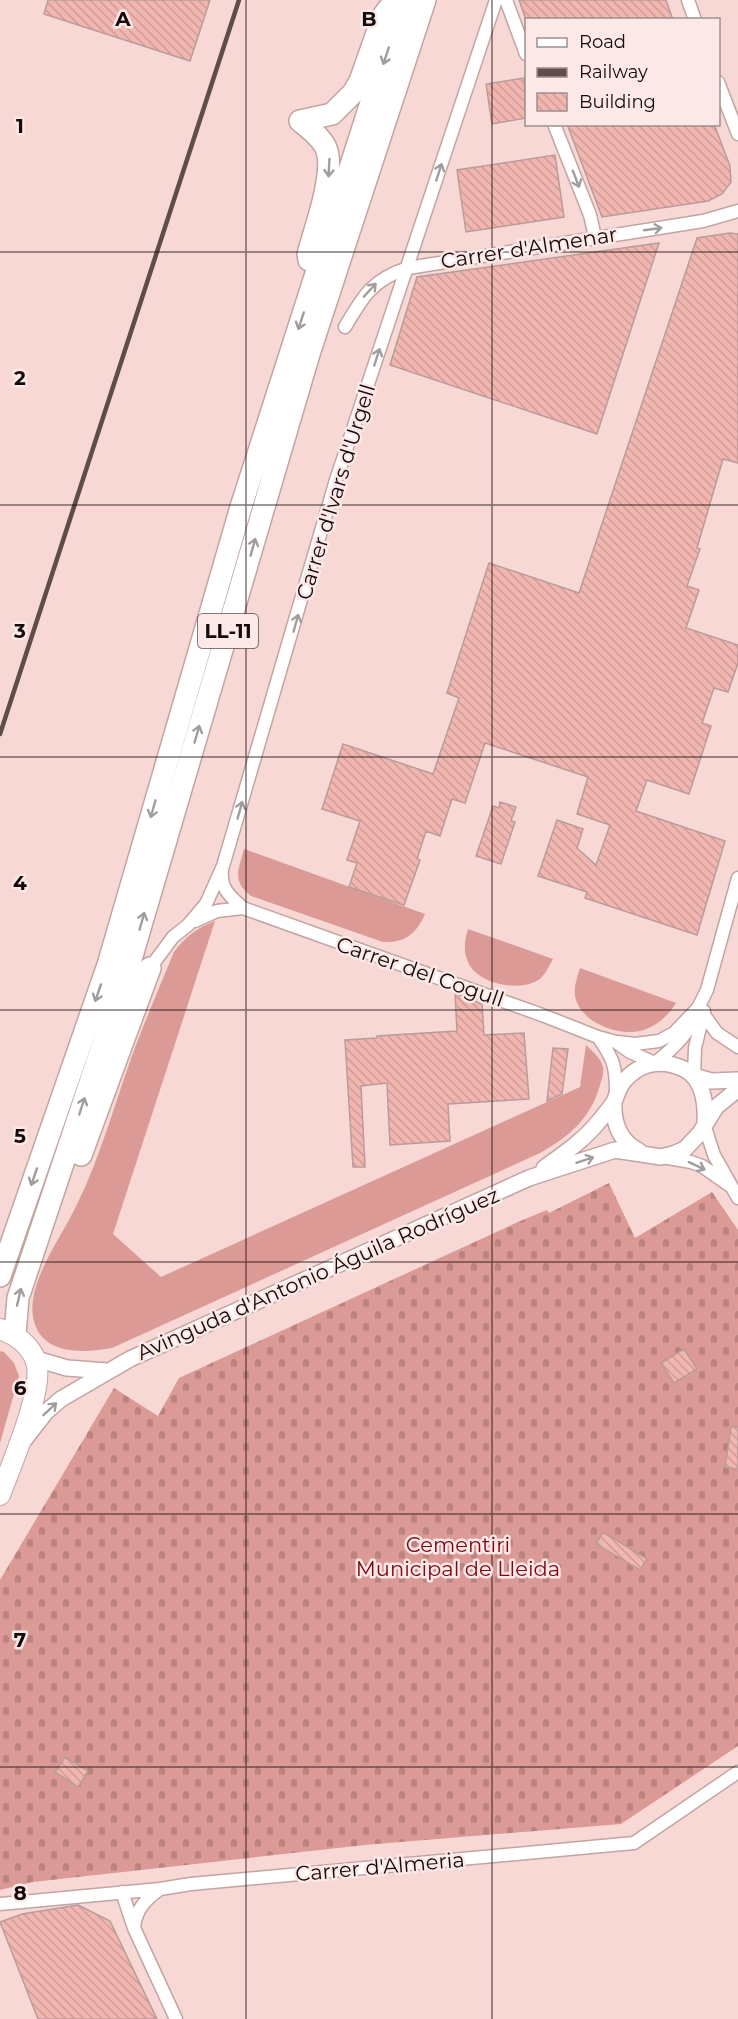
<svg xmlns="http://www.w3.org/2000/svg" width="738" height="2019" font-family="Montserrat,sans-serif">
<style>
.grass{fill:#db9a95}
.cemetery{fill:url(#cemetery-stones)}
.building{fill:url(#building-back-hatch);stroke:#b99c99;stroke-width:1.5}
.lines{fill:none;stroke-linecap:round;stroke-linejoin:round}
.minor-casing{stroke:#c2a4a1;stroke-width:15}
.tertiary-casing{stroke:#c2a4a1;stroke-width:18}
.primary-casing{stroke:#c2a4a1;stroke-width:22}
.trunk-casing{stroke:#c2a4a1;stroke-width:24}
.minor{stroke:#fff;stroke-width:12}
.tertiary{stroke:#fff;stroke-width:15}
.primary{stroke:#fff;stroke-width:20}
.trunk{stroke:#fff;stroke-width:21}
.rail{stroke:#5e4d4b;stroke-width:4.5}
.oneway{stroke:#a19d9d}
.grid{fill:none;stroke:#140a09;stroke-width:1.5;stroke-opacity:0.55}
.labels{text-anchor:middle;stroke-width:5;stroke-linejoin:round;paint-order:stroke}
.shield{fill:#fce8e6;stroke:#5a4d4b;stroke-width:1.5}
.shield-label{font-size:20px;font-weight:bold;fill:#140a09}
.street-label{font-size:21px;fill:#140a09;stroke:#fce8e6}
.park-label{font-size:21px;fill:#7e0513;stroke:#fce8e6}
.grid-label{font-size:20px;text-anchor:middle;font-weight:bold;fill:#140a09;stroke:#fce8e6;stroke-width:5;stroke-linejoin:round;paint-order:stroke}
</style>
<defs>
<pattern id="cemetery-stones" width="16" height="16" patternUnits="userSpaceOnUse" patternTransform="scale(1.5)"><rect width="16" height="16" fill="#db9a95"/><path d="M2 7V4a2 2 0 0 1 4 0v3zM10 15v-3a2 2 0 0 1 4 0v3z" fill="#bb837f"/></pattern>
<pattern id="building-back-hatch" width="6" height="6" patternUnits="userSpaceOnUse" patternTransform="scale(1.5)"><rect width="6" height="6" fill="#f2b6b1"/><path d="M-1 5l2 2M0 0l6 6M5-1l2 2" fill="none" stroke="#cf9b97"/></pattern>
</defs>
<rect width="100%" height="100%" fill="#f7d8d4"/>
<!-- grass -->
<path class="grass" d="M244,849L425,914C416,934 405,943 383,942L251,896C231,881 239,869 244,849Z
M215,921L113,1234L161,1277L580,1087L586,1045C593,1052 600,1057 603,1067C604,1073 602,1079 600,1085C591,1118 569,1137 540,1153L112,1348C83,1353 40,1356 33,1317C28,1286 54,1247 69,1220C99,1165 114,1104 136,1045C148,1014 161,983 174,952C186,936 197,928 215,921Z
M468,929L553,959C549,966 546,973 540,979C522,992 482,985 470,966C463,954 464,942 468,929Z
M580,968L676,1003C668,1016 656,1027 640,1031C616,1036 580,1022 575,996C574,986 577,978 580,968Z
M0,1351L4,1352L14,1363L19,1376L0,1443Z"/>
<!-- cemetery -->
<path class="cemetery" d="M609,1183L635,1238L712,1192L738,1230V1746L621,1824L365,1845L33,1882L0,1890V1580L114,1388L158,1416L179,1378L518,1222L547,1210L549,1213Z"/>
<!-- building -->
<path class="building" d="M48,0H210L190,61L44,14Z
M519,0H666L673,20H526Z
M524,78L526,118L492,124L486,84Z
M567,124H714L730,166L731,182L722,194L708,201L602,217Z
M555,155L564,217L466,232L457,170Z
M730,233L738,234V463L723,459L697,548L700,549L687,586L699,590L686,628L738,645V663L728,692L714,688L702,723L711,726L689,794L647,780L636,811L725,841L697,935L585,898L587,892L538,876L557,820L583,829L577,848L596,865L610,825L577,814L588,777L485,743L465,803L452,799L440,836L426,831L417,859L420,860L404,905L349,887L357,863L347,860L360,821L322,809L343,744L433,774L459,698L447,693L489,563L579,593L697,238Z
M659,243L597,434L390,365L417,277Z
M500,802L516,807L511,821L515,822L501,864L476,856L493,806L499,808Z
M455,993L482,1004L484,1035L524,1033L529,1099L448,1104L450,1141L390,1145L387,1083L361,1086L365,1167H353L345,1040L377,1038V1036L457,1031Z
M553,1048L568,1049L562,1094L547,1101Z
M684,1349L697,1369L674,1383L661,1363Z
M731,1427H738V1469L725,1467Z
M603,1532L647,1559L640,1570L596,1544Z
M65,1757L88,1771L78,1787L55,1772Z
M78,1905L110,1921L157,2019H38L0,1922L22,1914Z"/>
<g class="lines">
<!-- minor casing -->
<g class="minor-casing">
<path id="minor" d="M506,0L526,54
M688,0L695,20
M718,82L738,134
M554,124L590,215L595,237
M345,327C363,296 373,279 408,268L703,221L738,211
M222,871C220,889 231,897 243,908L542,1015L598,1037L616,1042L630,1052L655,1063C675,1047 690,1033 698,1008
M195,921L217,911L243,908
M150,968L173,937L188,925L206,904L223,866L336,480L496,0
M704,1015L717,1033L738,1047
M598,1037C614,1059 616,1067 616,1094
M618,1042L635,1044L659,1041L674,1033L698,1008L707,990L738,878
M694,1076L695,1048L704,1011
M704,1124L714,1155L738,1198
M663,1157L691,1162L702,1166L729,1185
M122,1892L134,1928L176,2019
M0,1904L160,1889L191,1884L634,1843L738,1772
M134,1927C136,1909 146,1899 160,1889"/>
</g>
<!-- tertiary casing -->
<g class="tertiary-casing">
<path id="tertiary" d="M694,1076L711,1081L738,1080
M614,1102C613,1123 619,1141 639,1151
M544,1168C565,1153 584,1140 600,1120C604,1115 610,1108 614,1102C617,1095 619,1087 624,1081C640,1062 663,1058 686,1070C704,1081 706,1104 705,1123
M36,1359L67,1368L107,1371
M25,1439L46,1412L61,1399L130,1359L529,1178L615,1150L661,1157L673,1154L685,1149L700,1133L716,1107L738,1089"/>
</g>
<!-- primary casing -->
<g class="primary-casing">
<path id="primary" d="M0,1329C15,1334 31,1345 36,1362C45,1388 10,1468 0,1495"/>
</g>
<!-- trunk casing -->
<g class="trunk-casing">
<path id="trunk" d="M300,121C310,129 321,137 326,148C336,172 315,228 308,254L309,260
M300,121L332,114L353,93L360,81L383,16L395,0
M81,1155L150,968
M0,1276L108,965L241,507L404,0
M15,1334L18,1298L129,966L309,354L425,0"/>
</g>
<!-- minor -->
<use href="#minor" class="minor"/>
<!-- tertiary -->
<use href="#tertiary" class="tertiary"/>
<!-- primary -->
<use href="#primary" class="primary"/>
<!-- trunk -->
<use href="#trunk" class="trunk"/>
<!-- rail -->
<path class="rail" d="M0,734L239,0"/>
</g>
<!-- one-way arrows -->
<defs><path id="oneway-shaft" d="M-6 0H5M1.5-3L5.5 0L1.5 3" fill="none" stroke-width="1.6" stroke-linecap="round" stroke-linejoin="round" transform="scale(1.5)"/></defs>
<g class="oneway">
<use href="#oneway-shaft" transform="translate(386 56) rotate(108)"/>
<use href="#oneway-shaft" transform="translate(329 168) rotate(93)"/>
<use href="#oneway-shaft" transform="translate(439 172) rotate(-72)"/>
<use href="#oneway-shaft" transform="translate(576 179) rotate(69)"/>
<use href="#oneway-shaft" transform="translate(653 229) rotate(-8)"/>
<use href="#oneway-shaft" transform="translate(370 290) rotate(-47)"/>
<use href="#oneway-shaft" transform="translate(301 321) rotate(108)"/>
<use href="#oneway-shaft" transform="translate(377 357) rotate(-72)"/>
<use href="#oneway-shaft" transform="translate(253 547) rotate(-74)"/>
<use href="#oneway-shaft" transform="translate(296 623) rotate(-74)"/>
<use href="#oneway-shaft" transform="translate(197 734) rotate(-74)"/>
<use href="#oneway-shaft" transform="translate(153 809) rotate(106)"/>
<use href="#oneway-shaft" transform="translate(240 810) rotate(-74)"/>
<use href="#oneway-shaft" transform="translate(142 921) rotate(-74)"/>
<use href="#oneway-shaft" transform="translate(98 993) rotate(109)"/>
<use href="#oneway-shaft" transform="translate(82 1106) rotate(-72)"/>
<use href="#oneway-shaft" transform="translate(585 1160) rotate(-18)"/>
<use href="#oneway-shaft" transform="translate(697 1166) rotate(25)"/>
<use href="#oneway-shaft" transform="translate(34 1177) rotate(109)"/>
<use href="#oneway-shaft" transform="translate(19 1297) rotate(-77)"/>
<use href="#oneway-shaft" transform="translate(50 1409) rotate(-43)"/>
</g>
<!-- grid -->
<path class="grid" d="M246,0V2019M492,0V2019M0,252H738M0,505H738M0,757H738M0,1010H738M0,1262H738M0,1514H738M0,1767H738"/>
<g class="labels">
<!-- shield labels -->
<rect class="shield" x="198" y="614" width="60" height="34" rx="4.5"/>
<g class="shield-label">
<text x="228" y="638">LL-11</text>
</g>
<!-- street labels -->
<g class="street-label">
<text transform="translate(529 248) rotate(-9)" y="7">Carrer d'Almenar</text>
<text transform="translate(336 492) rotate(-73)" y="7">Carrer d'Ivars d'Urgell</text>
<text transform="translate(420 972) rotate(19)" y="7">Carrer del Cogull</text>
<text transform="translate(318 1274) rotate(-24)" y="7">Avinguda d'Antonio Águila Rodríguez</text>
<text transform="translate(380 1867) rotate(-5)" y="7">Carrer d'Almeria</text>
</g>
<!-- park labels -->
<g class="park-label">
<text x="458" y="1552">Cementiri<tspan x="458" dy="24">Municipal de Lleida</tspan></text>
</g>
</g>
<g class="grid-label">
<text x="123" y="26">A</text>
<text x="369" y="26">B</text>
<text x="20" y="133">1</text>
<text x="20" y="385">2</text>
<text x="20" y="638">3</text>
<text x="20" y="890">4</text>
<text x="20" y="1143">5</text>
<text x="20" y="1395">6</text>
<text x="20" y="1647">7</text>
<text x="20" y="1900">8</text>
</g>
<!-- legend -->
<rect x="525" y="18" width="195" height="108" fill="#fce8e6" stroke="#9f8f8e" stroke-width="1.5"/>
<rect x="537" y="38" width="30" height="9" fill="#ffffff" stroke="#9f8f8e" stroke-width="1.5"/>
<text x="579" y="48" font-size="18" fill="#140a09">Road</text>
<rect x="537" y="68" width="30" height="9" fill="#5e4d4b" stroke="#9f8f8e" stroke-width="1.5"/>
<text x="579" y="78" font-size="18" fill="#140a09">Railway</text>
<rect x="537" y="93" width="30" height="18" fill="url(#building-back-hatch)" stroke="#9f8f8e" stroke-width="1.5"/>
<text x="579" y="108" font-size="18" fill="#140a09">Building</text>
</svg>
